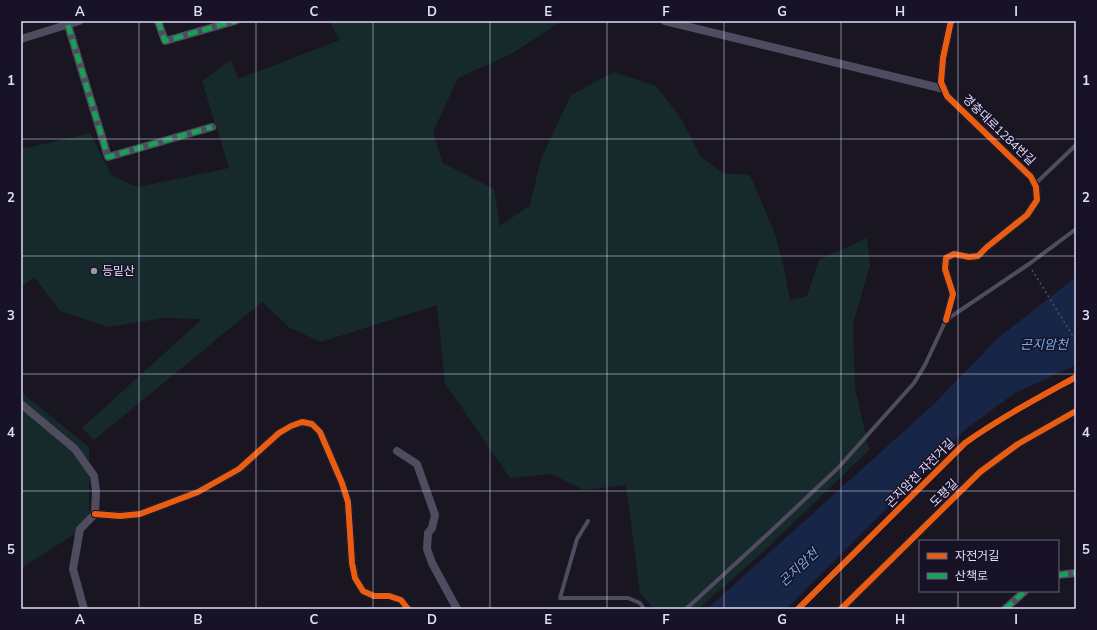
<svg xmlns="http://www.w3.org/2000/svg" width="1097" height="630" font-family="Mulish,'Noto Sans KR',sans-serif">
<style>
.green{fill:#162a2c}
.water{fill:#172546}
.lines{fill:none;stroke-linecap:round;stroke-linejoin:round}
.path{stroke:#4a5360;stroke-width:1.5;stroke-dasharray:2 3;stroke-linecap:butt}
.service{stroke:#4f4c60;stroke-width:4}
.minor{stroke:#4f4c60;stroke-width:8}
.quiet{stroke:#1a9f57;stroke-width:5;stroke-dasharray:10 5;stroke-linecap:butt}
.cycleway-casing{stroke:#171225;stroke-width:8}
.cycleway{stroke:#e95d12;stroke-width:6}
.grid{fill:none;stroke:#e0dafb;stroke-width:1;stroke-opacity:0.55}
.poi-dot{fill:#9a95af;stroke:#171225;stroke-width:1.5}
.labels{text-anchor:middle;stroke-width:3;stroke-linejoin:round;paint-order:stroke}
.street-label{font-size:12px;fill:#e0dafb;stroke:#171225}
.poi-label{font-size:12px;fill:#e0dafb;stroke:#171225;text-anchor:start}
.water-label{font-size:13px;font-style:italic;fill:#75adee;stroke:#171225}
.neatline{fill:none;stroke:#e0dafb;stroke-width:1.5}
.grid-label{font-size:13px;text-anchor:middle;font-weight:bold;fill:#e0dafb}
</style>
<rect width="100%" height="100%" fill="#191621"/>
<!-- green -->
<path class="green" d="M329,21H562L511,54L458,78L433,132L443,163L494,189L500,226L530,205L541,159L571,95L614,72L656,86L680,117L701,157L723,173L750,175L775,234L784,268L790,300L807,296L819,260L867,238L870,265L853,324L855,388L869,450L762,553L698,609H654L640,593L626,485L584,490L551,474L510,478L445,383L437,305L321,342L290,328L262,302L94,440L82,428L202,319L163,318L109,327L60,311L34,277L21,287V146L27,148L90,133L112,176L138,187L229,168L202,81L231,60L238,79L340,40Z
M21,392L89,447V525L24,566L21,572Z"/>
<!-- water -->
<path class="water" d="M1076,277V365L1015,393L966,429L786,609H707L934,404L997,339Z"/>
<g class="lines">
<!-- path -->
<path class="path" d="M1032,270L1076,341"/>
<!-- service -->
<path class="service" d="M1035,184L1076,145
M588,521L577,539L560,598H628L640,603L644,609
M686,609L769,533L838,468L914,383L925,365L946,320L1029,264L1076,229"/>
<!-- minor -->
<path class="minor" d="M158,21L165,41L235,21
M665,21L944,89
M68,25L108,157L212,127
M21,39L79,21
M946,320L953,294L945,269L946,258L954,254L969,257L978,256L987,247L1027,215L1037,200L1036,187L1031,177L947,96L941,82L943,58L951,21
M21,404L75,449L94,476L96,491L95,514
M397,451L417,464L435,515L432,528L428,533L427,549L432,563L457,609
M95,514L120,516L140,514L198,492L239,469L279,433L291,426L302,422L312,424L320,432L342,483L348,502L352,563L355,578L363,591L374,596H389L401,600L408,609
M1058,575L1076,573
M84,609L73,569L80,529L95,514
M841,609L980,472L1018,444L1076,411
M1005,609L1025,591"/>
<!-- quiet -->
<path class="quiet" d="M158,21L165,41L235,21
M68,25L108,157L212,127
M1058,575L1076,573
M1005,609L1025,591"/>
<!-- cycleway casing -->
<g class="cycleway-casing">
<path id="cycleway" d="M946,320L953,294L945,269L946,258L954,254L969,257L978,256L987,247L1027,215L1037,200L1036,187L1031,177L947,96L941,82L943,58L951,21
M95,514L120,516L140,514L198,492L239,469L279,433L291,426L302,422L312,424L320,432L342,483L348,502L352,563L355,578L363,591L374,596H389L401,600L408,609
M798,609L965,443C1000,418 1038,398 1076,377
M841,609L980,472L1018,444L1076,411"/>
</g>
<!-- cycleway -->
<use href="#cycleway" class="cycleway"/>
</g>
<!-- grid -->
<path class="grid" d="M139,21V609M256,21V609M373,21V609M490,21V609M607,21V609M724,21V609M841,21V609M958,21V541M21,139H1076M21,256H1076M21,374H1076M21,491H1076M958,591V609"/>
<!-- markers -->
<circle class="poi-dot" cx="94" cy="271" r="4"/>
<g class="labels">
<!-- street labels -->
<g class="street-label">
<text transform="translate(999 130) rotate(44)" y="4">경충대로1284번길</text>
<text transform="translate(920 473) rotate(-45)" y="4">곤지암천 자전거길</text>
<text transform="translate(944 493) rotate(-44)" y="4">도평길</text>
</g>
<!-- poi labels -->
<g class="poi-label">
<text x="102" y="275">등밑산</text>
</g>
<!-- water labels -->
<g class="water-label">
<text x="1044" y="349">곤지암천</text>
<text transform="translate(798 567) rotate(-43)" y="5">곤지암천</text>
</g>
</g>
<!-- border -->
<rect width="1097" height="630" fill="none" stroke="#171225" stroke-width="44"/>
<!-- legend -->
<rect x="919" y="540" width="140" height="52" fill="#171225" stroke="#67627b"/>
<rect x="927" y="553" width="20" height="6" fill="#e95d12" stroke="#67627b"/>
<text x="955" y="560" font-size="12" fill="#e0dafb">자전거길</text>
<rect x="927" y="573" width="20" height="6" fill="#1a9f57" stroke="#67627b"/>
<text x="955" y="580" font-size="12" fill="#e0dafb">산책로</text>
<rect x="22" y="22" width="1053" height="586" class="neatline"/>
<g class="grid-label">
<text x="80" y="16">A</text>
<text x="198" y="16">B</text>
<text x="314" y="16">C</text>
<text x="432" y="16">D</text>
<text x="548" y="16">E</text>
<text x="666" y="16">F</text>
<text x="782" y="16">G</text>
<text x="900" y="16">H</text>
<text x="1016" y="16">I</text>
<text x="11" y="85">1</text>
<text x="1086" y="85">1</text>
<text x="11" y="202">2</text>
<text x="1086" y="202">2</text>
<text x="11" y="320">3</text>
<text x="1086" y="320">3</text>
<text x="11" y="437">4</text>
<text x="1086" y="437">4</text>
<text x="11" y="554">5</text>
<text x="1086" y="554">5</text>
<text x="80" y="624">A</text>
<text x="198" y="624">B</text>
<text x="314" y="624">C</text>
<text x="432" y="624">D</text>
<text x="548" y="624">E</text>
<text x="666" y="624">F</text>
<text x="782" y="624">G</text>
<text x="900" y="624">H</text>
<text x="1016" y="624">I</text>
</g>
</svg>
